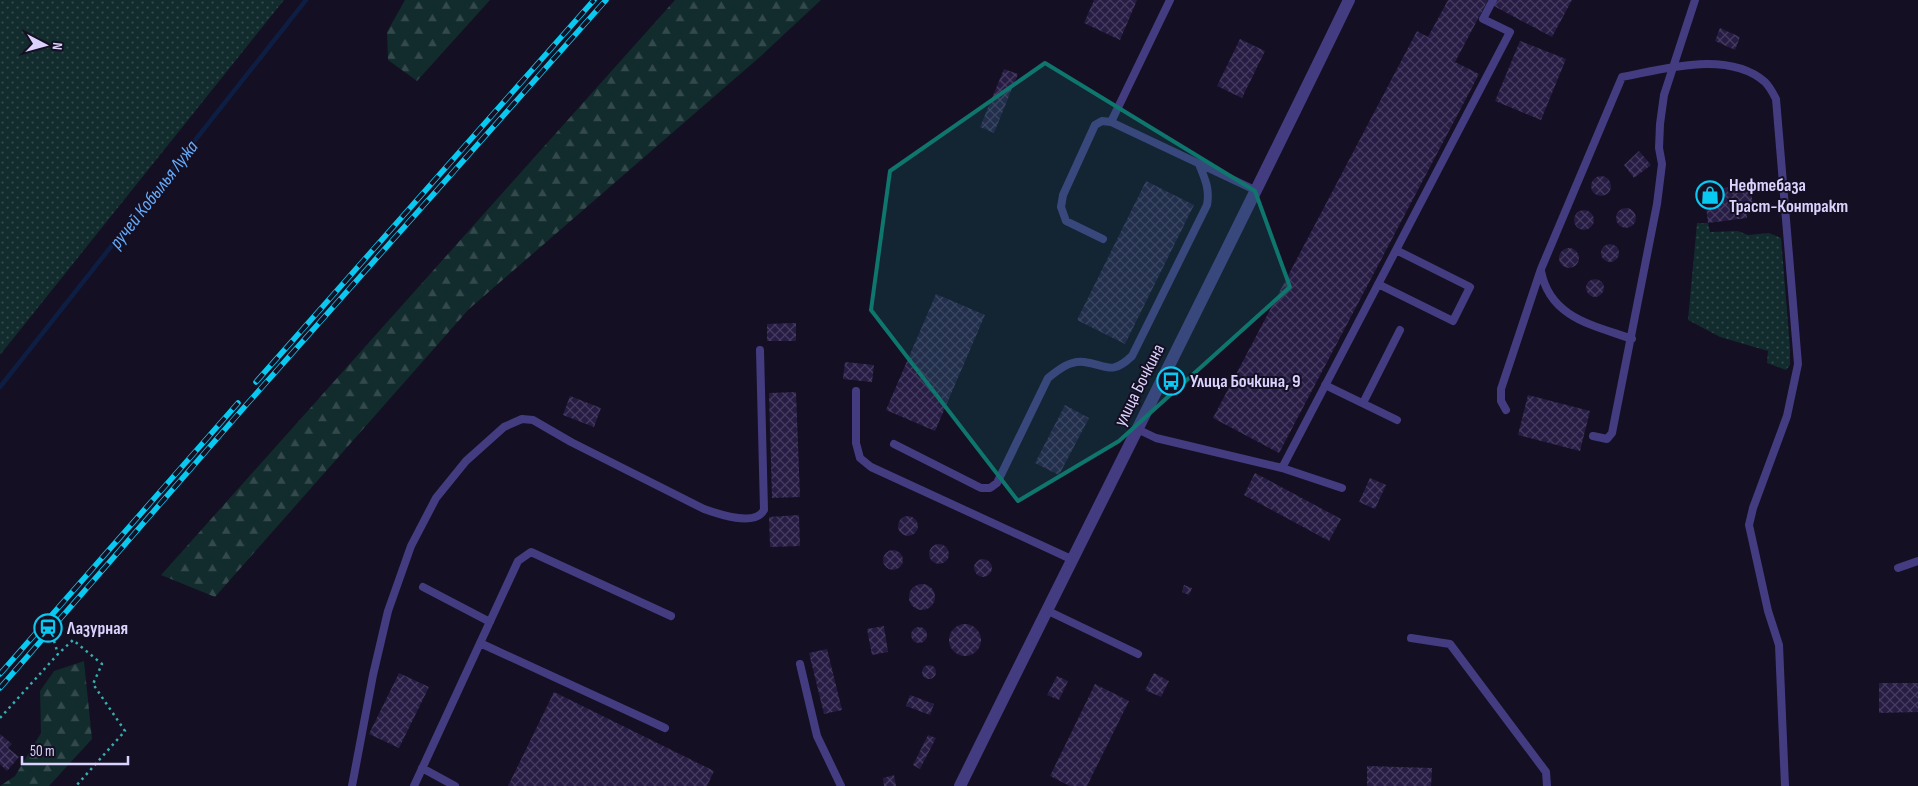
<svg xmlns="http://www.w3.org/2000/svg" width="1918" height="786" font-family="'Sofia Sans Condensed',sans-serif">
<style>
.grass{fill:url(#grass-dots)}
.forest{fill:url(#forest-firs)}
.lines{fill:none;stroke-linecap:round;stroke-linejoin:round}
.stream{stroke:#0e1e43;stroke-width:4.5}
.building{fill:url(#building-cross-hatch)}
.path{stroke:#34aeb0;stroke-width:2.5;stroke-dasharray:2.5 4;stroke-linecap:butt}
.service{stroke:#443c80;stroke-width:8}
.tertiary{stroke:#443c80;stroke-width:12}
.rail-casing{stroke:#0ac9f1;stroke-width:5.5}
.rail{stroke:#140f23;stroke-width:4;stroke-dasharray:11;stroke-linecap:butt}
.marked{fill:#0f766e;fill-opacity:0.2;stroke:#0f766e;stroke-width:4;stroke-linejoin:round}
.labels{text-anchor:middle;stroke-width:4;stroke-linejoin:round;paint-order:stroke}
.poi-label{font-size:18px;font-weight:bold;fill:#dbd3fd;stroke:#140f23;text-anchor:start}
.street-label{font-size:18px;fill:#dbd3fd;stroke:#140f23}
.water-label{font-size:19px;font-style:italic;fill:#65aaf8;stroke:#140f23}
</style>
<defs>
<pattern id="grass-dots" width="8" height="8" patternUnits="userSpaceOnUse" patternTransform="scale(1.25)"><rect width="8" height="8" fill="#122b2c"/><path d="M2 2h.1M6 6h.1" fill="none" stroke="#34494c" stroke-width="1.8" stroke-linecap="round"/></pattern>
<pattern id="forest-firs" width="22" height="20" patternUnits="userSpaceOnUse" patternTransform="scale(1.25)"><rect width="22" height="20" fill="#122b2c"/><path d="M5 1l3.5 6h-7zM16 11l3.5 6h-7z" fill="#34494c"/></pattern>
<pattern id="building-cross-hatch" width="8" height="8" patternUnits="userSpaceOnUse" patternTransform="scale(1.25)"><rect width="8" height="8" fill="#271c43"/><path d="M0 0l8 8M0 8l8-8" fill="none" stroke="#463c5f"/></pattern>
</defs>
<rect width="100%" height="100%" fill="#140f23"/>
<!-- grass -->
<path class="grass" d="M0,0H284L0,355Z
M1697,223H1708L1710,232L1738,231L1748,235L1769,233L1781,238L1790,347V365L1786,370L1767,363L1768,351L1720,337L1688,320Z"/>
<!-- forest -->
<path class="forest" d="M405,0H490L417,81L388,60L387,32Z
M675,0H821L761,56L469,309L215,597L161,575Z
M84,661L92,739L49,786H0L15,776L41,733L40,691L54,671Z"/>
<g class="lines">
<!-- stream -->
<path class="stream" d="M0,387L306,0"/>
</g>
<!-- building -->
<path class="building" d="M1094,0H1137L1120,40L1084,23Z
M1448,0H1488L1455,62L1479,74L1279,453L1213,418L1417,31L1428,37Z
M1495,0H1572L1552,37L1492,5Z
M1720,28L1740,37L1735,50L1715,41Z
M1240,39L1265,51L1242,98L1217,86Z
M1520,41L1566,59L1541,120L1495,101Z
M1004,69L1018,74L994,133L980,127Z
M1639,151L1651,165L1634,178L1624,165Z
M1591 186a10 10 0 1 1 20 0a10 10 0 1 1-20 0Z
M1146,181L1194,205L1125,344L1077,320Z
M1750,185L1753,205L1746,206L1747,218L1708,223L1704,190Z
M1616 218a10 10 0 1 1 20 0a10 10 0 1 1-20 0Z
M1574 220a10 10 0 1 1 20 0a10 10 0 1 1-20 0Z
M1601 253a9 9 0 1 1 18 0a9 9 0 1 1-18 0Z
M1559 258a10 10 0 1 1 20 0a10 10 0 1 1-20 0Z
M1586 288a9 9 0 1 1 18 0a9 9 0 1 1-18 0Z
M936,294L985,315L935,431L886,410Z
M796,323V341H767V324Z
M845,362L874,365L872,382L843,379Z
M796,392L800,497L772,498L769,393Z
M1528,395L1590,411L1580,451L1518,435Z
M570,396L601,408L594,427L563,415Z
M1065,405L1089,418L1059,475L1035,463Z
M1255,473L1341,519L1329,541L1244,495Z
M1370,478L1386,485L1375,509L1359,502Z
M799,515L800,546L770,547L769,517Z
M898 526a10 10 0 1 1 20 0a10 10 0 1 1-20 0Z
M929 554a10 10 0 1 1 20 0a10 10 0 1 1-20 0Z
M883 560a10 10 0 1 1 20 0a10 10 0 1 1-20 0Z
M974 568a9 9 0 1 1 18 0a9 9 0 1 1-18 0Z
M909 597a13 13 0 1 1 26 0a13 13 0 1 1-26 0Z
M1184,585L1192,588L1189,595L1182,592Z
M949 640a16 16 0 1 1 32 0a16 16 0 1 1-32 0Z
M884,626L888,652L872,655L867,629Z
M911 635a8 8 0 1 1 16 0a8 8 0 1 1-16 0Z
M827,649L842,710L824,714L809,653Z
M922 672a7 7 0 1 1 14 0a7 7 0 1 1-14 0Z
M399,673L429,687L399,748L369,734Z
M1154,673L1169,681L1161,697L1145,690Z
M1057,676L1068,681L1059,700L1047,695Z
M1879,683H1918V712L1879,713Z
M1095,684L1129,701L1087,786H1070L1050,776Z
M554,692L714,771L707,786H508Z
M910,695L934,704L930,715L906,706Z
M0,734L12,744L8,748L19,757L7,771L0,764Z
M928,735L936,738L920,769L913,765Z
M1367,766L1432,768L1431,786H1367Z
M894,775L896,786H884L883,778Z"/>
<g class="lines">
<!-- path -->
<path class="path" d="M44,625L51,631L58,654
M0,718L58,654L73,640L102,664L93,684L125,731L76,786"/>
<!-- service -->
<path class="service" d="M1111,122L1170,0
M1103,239L1066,221L1061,207L1063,195L1095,125L1102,121L1111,122L1257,191
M1541,271C1550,318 1593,325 1632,339
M1378,284L1453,321L1470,287L1396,250
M1325,385L1397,420
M856,391V443L860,458L871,467L1071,559
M1363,403L1400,330
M1506,410L1501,401V389L1541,269L1622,77C1665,69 1728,50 1765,82C1770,87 1773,93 1776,99L1798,364L1787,416L1753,508L1749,525L1768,611L1779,645L1785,786
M1137,429L1156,438L1282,468L1510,32L1483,19L1493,0
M1593,436L1607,439L1612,433L1657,204L1662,164L1659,148L1660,124L1664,95L1695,0
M894,444L981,488H990L997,483L1048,378C1058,370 1070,360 1084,362C1107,365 1111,376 1132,356L1207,205C1210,189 1205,179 1199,164
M1282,468L1342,488
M1898,568L1918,561
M423,587L490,622
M1046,610L1138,654
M1411,638L1450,644L1546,772L1547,786
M480,643L665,728
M800,664L817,736L841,786
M422,768L455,786
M352,786L373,675L388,611L411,546L436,498L466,461L504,427L522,419L533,420L571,442L704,509C718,514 755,527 764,510L760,350
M414,786L518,561L531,552L671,616"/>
<!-- tertiary -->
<path class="tertiary" d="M960,786C1089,524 1222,263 1349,0"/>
<!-- rail casing -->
<g class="rail-casing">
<path id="rail" d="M256,382L594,0
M0,674L238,403
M0,688L247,404L606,0"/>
</g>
<!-- rail -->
<use href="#rail" class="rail"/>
</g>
<!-- marked area -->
<path class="marked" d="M1045,63L1255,191L1290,287L1119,441L1018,501L871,310L890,171Z"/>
<!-- icons -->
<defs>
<g id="shop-ring" transform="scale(1.4375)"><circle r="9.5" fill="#140f23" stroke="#0ac9f1" stroke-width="1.5"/><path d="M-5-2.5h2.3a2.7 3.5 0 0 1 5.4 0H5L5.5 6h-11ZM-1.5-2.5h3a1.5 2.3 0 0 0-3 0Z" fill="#0ac9f1"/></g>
<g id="bus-ring" transform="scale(1.4375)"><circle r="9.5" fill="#140f23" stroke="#0ac9f1" stroke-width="1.5"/><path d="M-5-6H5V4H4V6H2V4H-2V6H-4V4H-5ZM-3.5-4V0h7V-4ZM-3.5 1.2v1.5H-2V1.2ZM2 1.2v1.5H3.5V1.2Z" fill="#0ac9f1"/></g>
<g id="station-ring" transform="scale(1.4375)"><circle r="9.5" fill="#140f23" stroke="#0ac9f1" stroke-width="1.5"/><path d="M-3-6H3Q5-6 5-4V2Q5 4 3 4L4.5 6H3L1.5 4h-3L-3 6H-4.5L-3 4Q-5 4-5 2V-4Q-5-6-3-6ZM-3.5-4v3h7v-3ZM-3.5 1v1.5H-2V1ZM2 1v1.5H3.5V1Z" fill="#0ac9f1"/></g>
</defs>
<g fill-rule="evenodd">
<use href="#shop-ring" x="1710" y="195"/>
<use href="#bus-ring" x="1171" y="381"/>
<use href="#station-ring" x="48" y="628"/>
</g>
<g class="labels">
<!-- poi labels -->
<g class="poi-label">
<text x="1729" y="191">Нефтебаза<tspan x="1729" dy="21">Траст-Контракт</tspan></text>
<text x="1190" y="387">Улица Бочкина, 9</text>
<text x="67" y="634">Лазурная</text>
</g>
<!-- street labels -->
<g class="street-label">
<text transform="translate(1139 385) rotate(-63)" y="6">улица Бочкина</text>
</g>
<!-- water labels -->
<g class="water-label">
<text transform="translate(153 194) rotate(-52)" y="7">ручей Кобылья Лужа</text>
</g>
</g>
<!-- north arrow -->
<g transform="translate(45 45) rotate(96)" stroke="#140f23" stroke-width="4" paint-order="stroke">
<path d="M0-4L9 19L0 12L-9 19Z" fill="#dbd3fd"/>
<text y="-8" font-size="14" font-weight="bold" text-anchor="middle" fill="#dbd3fd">N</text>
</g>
<!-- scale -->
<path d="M22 756v8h106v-8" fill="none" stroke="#dbd3fd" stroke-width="2.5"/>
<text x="30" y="756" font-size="15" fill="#dbd3fd" stroke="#140f23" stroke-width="4" paint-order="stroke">50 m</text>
</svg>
